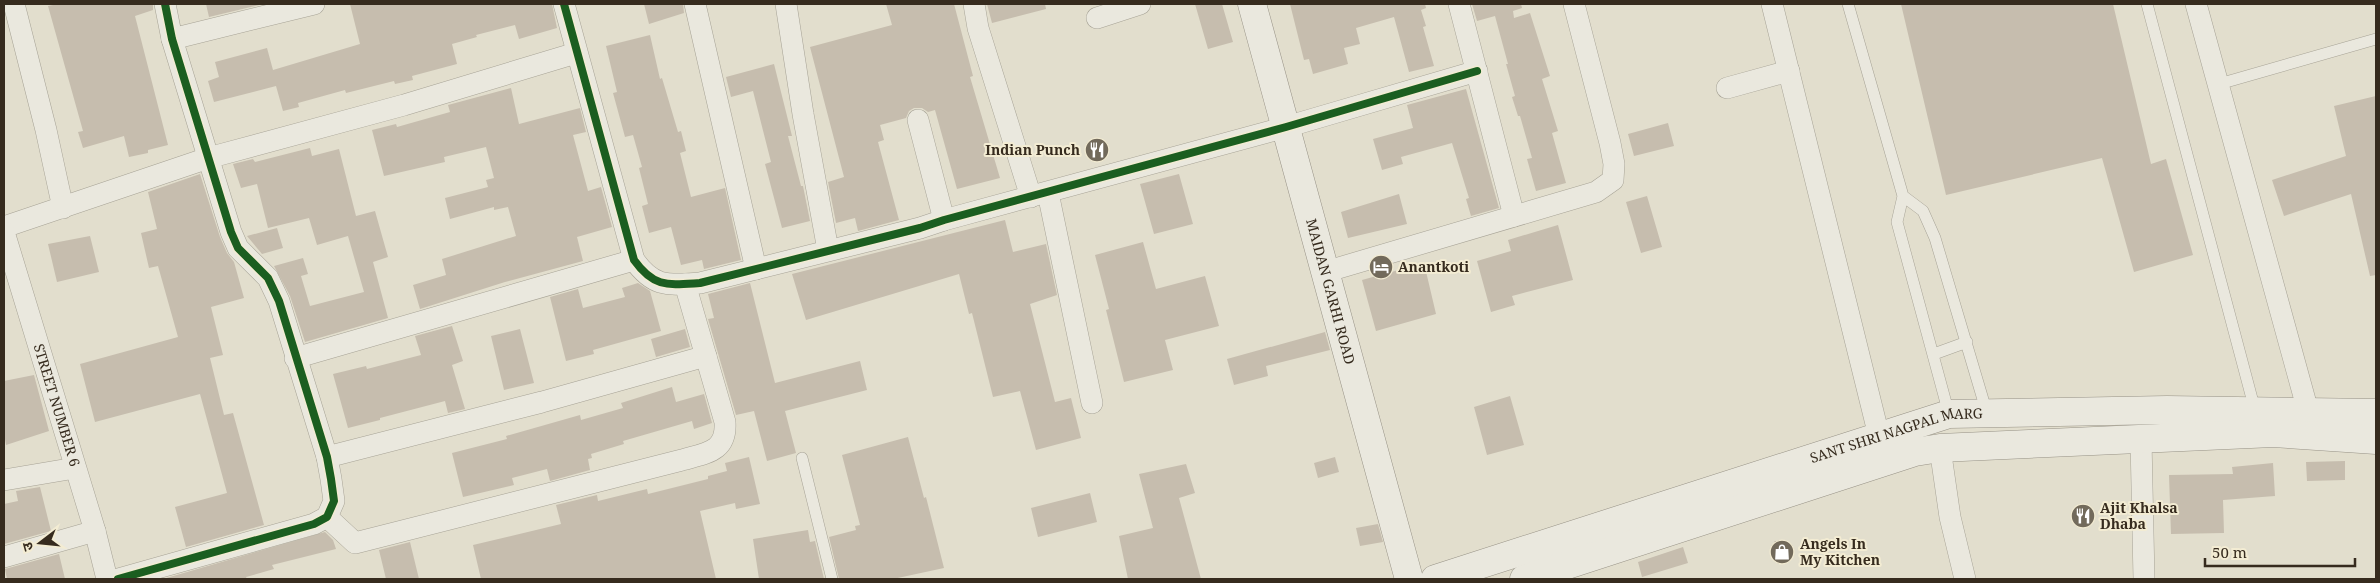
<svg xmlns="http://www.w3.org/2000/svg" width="2380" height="583" font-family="'Noto Serif','Noto Sans Devanagari',serif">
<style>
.building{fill:#c6bdae}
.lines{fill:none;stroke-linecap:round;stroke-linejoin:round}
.lane-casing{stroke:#a7a396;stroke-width:12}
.street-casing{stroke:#a7a396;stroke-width:22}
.secondary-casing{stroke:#979286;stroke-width:29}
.lane{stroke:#eae8de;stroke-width:11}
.street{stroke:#eae8de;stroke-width:21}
.secondary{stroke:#eae8de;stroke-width:28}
.cycleway-casing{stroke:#f3ecd3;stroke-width:11}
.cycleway{stroke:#1b5e20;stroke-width:8}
.labels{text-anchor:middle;stroke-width:4;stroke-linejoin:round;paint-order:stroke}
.poi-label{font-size:14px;font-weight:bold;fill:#362b1e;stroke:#f3ecd3;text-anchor:start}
.street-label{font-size:14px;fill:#362b1e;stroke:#f3ecd3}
</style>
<rect width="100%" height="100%" fill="#e2decd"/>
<!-- building -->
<path class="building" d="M58,4H153V10L135,16L168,145L148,150V153L129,157L124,136L83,148L78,132L83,131L48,6Z
M206,4H263L209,17Z
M350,4H552L557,28L519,39L515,25L476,35L477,37L452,44L457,64L412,76L413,80L395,84L394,81L346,93L345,90L298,103L299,107L283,111L276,86L214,102L208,81L219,77L215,62L267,48L273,70L360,44Z
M644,4H683L684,13L649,24Z
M886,4H954L973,76L970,77L1000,178L957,189L935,110L928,112L922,108H914L909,111L906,118L880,125L884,140L878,142L899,220L858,231L855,218L836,223L828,182L844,177L810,47L892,25Z
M987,4H1045L1046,9L992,23Z
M1195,4H1222L1233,42L1208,49Z
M1290,4H1425L1426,8L1421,10L1426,26L1423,27L1434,66L1409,72L1394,17L1356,28L1360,44L1344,48L1348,64L1313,74L1309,59L1304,60Z
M1472,4H1521L1522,8L1513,11L1514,18L1530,13L1550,76L1542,79L1558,131L1552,133L1566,183L1536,191L1527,159L1532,158L1520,116H1518L1512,97L1515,96L1506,64H1508L1495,16L1477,21Z
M1901,4H2113L2151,164L2166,159L2193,255L2134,272L2102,158L1946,195Z
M650,35L660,79L662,78L678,132L681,131L686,151L680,153L691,197L725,188L741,260L704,269L702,260L681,265L671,227L649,233L642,206L648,204L639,168L642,167L633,135L625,137L613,93L617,92L606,46Z
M774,64L792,136H788L801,186H803L810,221L782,228L765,164L771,162L753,91L731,97L726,77Z
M511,88L519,124L580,108L586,132L573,135L588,191L601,187L612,227L577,237L583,261L505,282L420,309L413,285L446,275L442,259L516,236L508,207L494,210V207L450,219L445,198L488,187L486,180L494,178L486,147L444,157L445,162L384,176L372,130L396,124L397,127L450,112L448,105Z
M1466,89L1499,208L1471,216L1466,199L1469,198L1452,143L1401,157L1403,164L1382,170L1373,139L1413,128L1407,105Z
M2376,96V275L2370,276L2351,194L2284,216L2272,180L2346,156L2334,106Z
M1668,123L1674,146L1634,156L1628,134Z
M310,148L312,156L339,149L356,216L375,211L388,257L373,262L388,318L305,342L290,296L274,266L303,258L308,274L301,276L310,306L364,292L348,236L317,245L309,218L268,228L257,184L241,188L233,164L253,159L255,162Z
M200,174L220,237L227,253L234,262L244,298L211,307L223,355L210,358L224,415L233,413L264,525L186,547L175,507L227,493L200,394L95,422L80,364L178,337L158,266L149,268L141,233L157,229L148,192Z
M1179,174L1193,224L1154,234L1140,184Z
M1399,194L1407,224L1348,238L1341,212Z
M1647,196L1662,247L1641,253L1626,202Z
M1005,220L1013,252L1046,244L1057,295L1030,304L1055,402L1071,398L1081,438L1036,450L1020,391L993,397L972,313L969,314L959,274L806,320L792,274Z
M1558,225L1573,280L1512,296L1515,305L1491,312L1477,261L1511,251L1508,240Z
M277,228L283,248L262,254L247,236Z
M90,236L99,272L57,282L48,244Z
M1143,242L1156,289L1205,276L1219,326L1165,340L1173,370L1124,382L1106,310L1109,309L1095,255Z
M1424,263L1436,314L1376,331L1362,280Z
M638,283L650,291L661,331L593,350L594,354L566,361L550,297L578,289L583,308L625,297L622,288Z
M750,283L775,383L860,361L867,390L785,411L796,453L767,461L754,411L736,415L708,319L714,318L708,294Z
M452,326L463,361L452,365L465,409L448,413L445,401L380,418V420L348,428L333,374L366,366L367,369L421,355L415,336Z
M520,329L534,383L504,390L491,336Z
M685,329L690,347L656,357L651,339Z
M1325,332L1330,350L1266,366L1268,376L1234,385L1227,359Z
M34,375L49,431L6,445L4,433V381Z
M672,387L676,402L704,394L712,423L694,429L692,421L623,441L624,444L591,454L592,458L588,459L590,470L550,481L547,469L512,478L514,485L463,497L452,453L507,439L506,436L580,415L581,420L623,408L621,403Z
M1510,396L1524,445L1487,455L1474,407Z
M908,437L924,498L926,497L944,568L893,579H839L829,537L856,530L855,526L860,525L842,455Z
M749,457L760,504L736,509L735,503L700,511L716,579H481L473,545L561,524L556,505L597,495L598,501L647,489L648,494L708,479V476L727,471L725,463Z
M1335,457L1339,472L1318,478L1314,463Z
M2345,461V480L2307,481L2306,462Z
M2273,463L2275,496L2223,500L2224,533L2171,534L2169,475L2233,474L2232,467Z
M1186,464L1195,493L1179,498L1201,579H1128L1119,536L1153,528L1139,474Z
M40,487L51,531L4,544V504L18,501L16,491Z
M1090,493L1097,522L1038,537L1031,508Z
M1378,524L1383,542L1360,546L1356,528Z
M808,530L810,542L815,541L824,579H759L753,539Z
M325,532L333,540L336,549L272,565L274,569L246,577L247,579H163Z
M410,542L419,579H386L379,550Z
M1683,547L1688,563L1642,577L1638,562Z
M59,554L65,579H7L5,569Z"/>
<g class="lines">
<!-- lane casing -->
<g class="lane-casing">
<path id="lane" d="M1848,4L1903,196L1897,222L1949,414
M2147,4L2255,410
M2219,84L2376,39
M1903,196L1923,211L1935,238L1987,413
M1934,354L1967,342
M802,458L832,579"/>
</g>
<!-- street casing -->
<g class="street-casing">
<g id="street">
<path d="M14,4L46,130L63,208"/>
<path d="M564,4L634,260C654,288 668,285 700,283L920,228L944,220L1286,127L1477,71"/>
<path d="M695,4L756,269"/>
<path d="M786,4L803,114L828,250"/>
<path d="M974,4L978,28L1031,197"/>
<path d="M1459,4L1514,216"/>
<path d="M1772,4L1879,436"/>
<path d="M2196,4L2308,411"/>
<path d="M1097,18L1140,4"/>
<path d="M172,39L314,4"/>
<path d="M1727,88L1789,71"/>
<path d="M918,120L944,220"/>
<path d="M1048,193L1092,403"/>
<path d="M4,227L208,158L404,105L576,53"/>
<path id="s1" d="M4,232L95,531L107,579"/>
<path d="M1325,272L1596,192L1613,180L1614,164L1610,143L1574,4"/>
<path d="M295,358L634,260"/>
<path d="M2141,440L2144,579"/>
<path d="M1940,448L1950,517L1965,579"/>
<path d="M327,457L542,402L706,356"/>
<path d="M4,480L75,468"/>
<path d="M327,517L355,543L682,460C706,453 727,452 725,422L685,284"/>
<path d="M4,557L95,531"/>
<path d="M118,579L314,524L327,517L334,501L331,479L327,457L279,301L268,278L238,248L231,232L172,39L165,4"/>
</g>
</g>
<!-- secondary casing -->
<g class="secondary-casing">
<g id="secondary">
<path id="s2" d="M1252,4L1409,579"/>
<path id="s3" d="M1435,579L1949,414L2167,410L2376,413"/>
<path d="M1524,579L1915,452L1940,448L2273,433L2376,440"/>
</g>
</g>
<!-- lane -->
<use href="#lane" class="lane"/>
<!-- street -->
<use href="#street" class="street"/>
<!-- secondary -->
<use href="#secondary" class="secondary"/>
<!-- cycleway casing -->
<g class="cycleway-casing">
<path id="cycleway" d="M564,4L634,260C654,288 668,285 700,283L920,228L944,220L1286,127L1477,71
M118,579L314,524L327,517L334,501L331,479L327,457L279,301L268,278L238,248L231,232L172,39L165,4"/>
</g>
<!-- cycleway -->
<use href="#cycleway" class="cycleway"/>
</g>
<!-- icons -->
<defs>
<g id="restaurant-disc" transform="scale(1.25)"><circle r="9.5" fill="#726a5b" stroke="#f3ecd3"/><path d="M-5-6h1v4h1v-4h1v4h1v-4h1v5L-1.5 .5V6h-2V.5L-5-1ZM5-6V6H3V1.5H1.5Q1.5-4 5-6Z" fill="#fff"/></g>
<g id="hotel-disc" transform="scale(1.25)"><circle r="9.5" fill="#726a5b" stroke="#f3ecd3"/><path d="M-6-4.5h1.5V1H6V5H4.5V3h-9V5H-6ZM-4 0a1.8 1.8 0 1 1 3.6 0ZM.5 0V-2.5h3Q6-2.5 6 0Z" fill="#fff"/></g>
<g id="shop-disc" transform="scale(1.25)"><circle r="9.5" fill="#726a5b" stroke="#f3ecd3"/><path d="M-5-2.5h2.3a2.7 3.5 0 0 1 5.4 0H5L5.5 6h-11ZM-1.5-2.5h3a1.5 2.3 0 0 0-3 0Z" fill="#fff"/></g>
</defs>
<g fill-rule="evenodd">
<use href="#restaurant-disc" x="1097" y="150"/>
<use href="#hotel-disc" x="1381" y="267"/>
<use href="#restaurant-disc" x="2083" y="516"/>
<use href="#shop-disc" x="1782" y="552"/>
</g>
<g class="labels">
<!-- poi labels -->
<g class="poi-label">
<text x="1080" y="155" text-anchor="end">Indian Punch</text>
<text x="1398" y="272">Anantkoti</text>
<text x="2100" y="513">Ajit Khalsa<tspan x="2100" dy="16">Dhaba</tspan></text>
<text x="1800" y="549">Angels In<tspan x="1800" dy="16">My Kitchen</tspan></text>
</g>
<!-- street labels -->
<g class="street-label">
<text dy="5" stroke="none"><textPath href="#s2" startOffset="298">MAIDAN GARHI ROAD</textPath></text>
<text dy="5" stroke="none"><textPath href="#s1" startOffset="181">STREET NUMBER 6</textPath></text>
<text dy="5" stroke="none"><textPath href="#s3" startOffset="484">SANT SHRI NAGPAL MARG</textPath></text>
</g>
</g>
<!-- border -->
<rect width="2380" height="583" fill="none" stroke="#362b1e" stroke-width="10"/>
<!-- north arrow -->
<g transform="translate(40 543) rotate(254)" stroke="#f3ecd3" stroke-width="4" paint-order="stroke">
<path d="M0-4L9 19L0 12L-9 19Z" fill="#362b1e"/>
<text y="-8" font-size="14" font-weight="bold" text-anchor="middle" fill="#362b1e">उ</text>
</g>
<!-- scale -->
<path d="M2205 558v8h150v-8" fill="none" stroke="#362b1e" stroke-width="2.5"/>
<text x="2212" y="558" font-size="15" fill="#362b1e" stroke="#f3ecd3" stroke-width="4" paint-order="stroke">50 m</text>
</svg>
